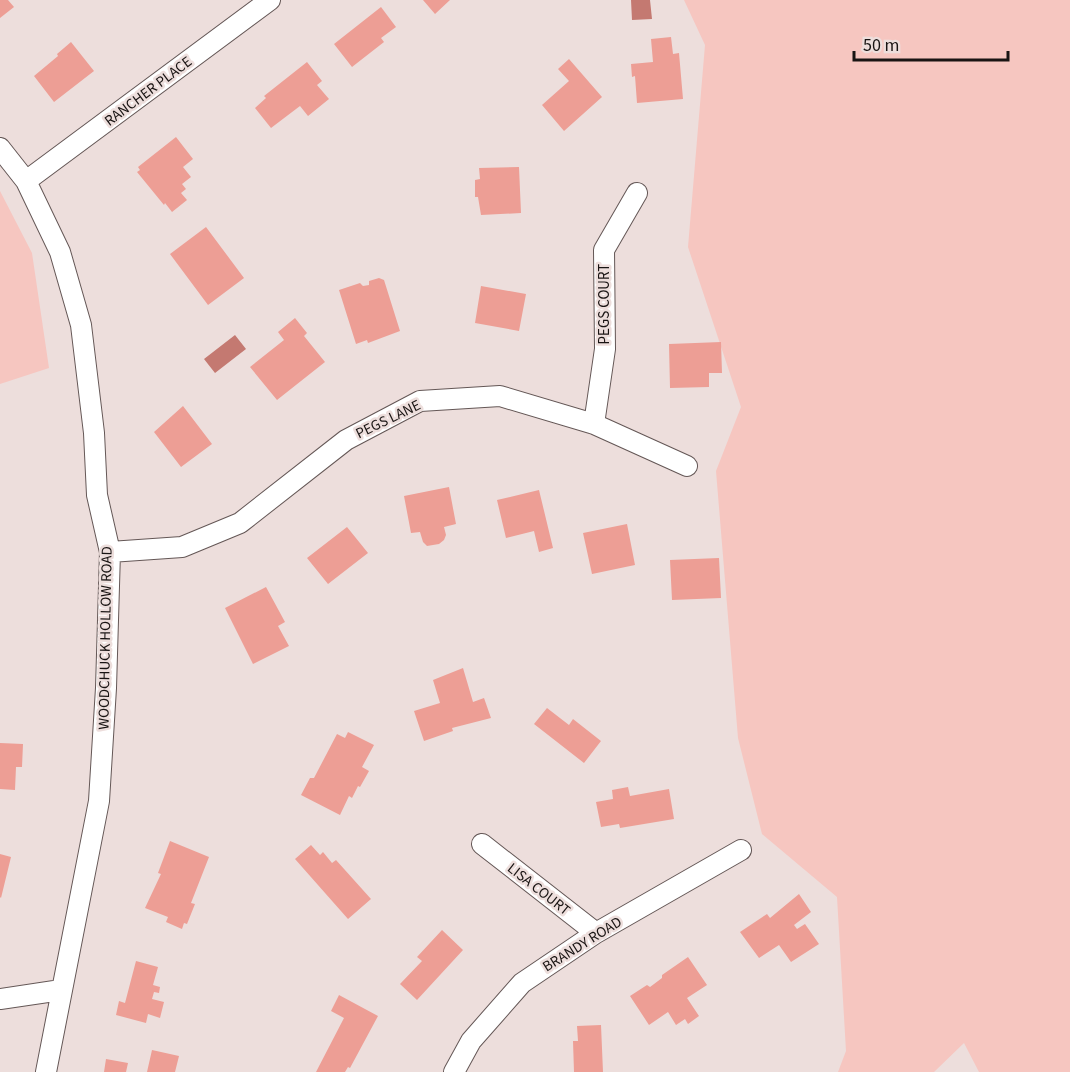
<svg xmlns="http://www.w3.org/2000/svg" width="1070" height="1072" font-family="'Source Sans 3',sans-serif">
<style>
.green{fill:#f6c6c0}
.water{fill:#c47971}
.building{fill:#ed9e95}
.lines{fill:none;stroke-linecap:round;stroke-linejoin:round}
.minor-casing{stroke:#645756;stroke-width:22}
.minor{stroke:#fff;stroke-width:20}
.labels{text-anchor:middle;stroke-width:5;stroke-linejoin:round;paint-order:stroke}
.street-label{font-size:15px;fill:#191413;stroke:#eddedc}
</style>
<rect width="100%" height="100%" fill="#eddedc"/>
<!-- green -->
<path class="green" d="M684,0H1070V1072H979L964,1043L934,1072H838L846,1051L837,897L762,834L738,738L716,471L741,407L688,247L705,45Z
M0,191L32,253L49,368L0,384Z"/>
<!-- water -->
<path class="water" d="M631,0H650L652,19L632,20Z
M235,335L246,349L215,373L204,359Z"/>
<!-- building -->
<path class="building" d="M0,0H8L14,7L0,18Z
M423,0H450L435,14Z
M381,7L396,27L381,38L384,42L352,67L334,44Z
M671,37L673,54L679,53L683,99L637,103L635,76L632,77L631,64L653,62L651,39Z
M71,42L94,71L54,102L34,76L58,56L57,54Z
M569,59L602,97L564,131L542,105L569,81L558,69Z
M307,62L322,81L317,85L329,99L308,116L300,106L271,128L255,108L266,98L264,96Z
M176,137L193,159L183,167L191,177L182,184L186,189L181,193L187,200L172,212L165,203L164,205L137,172L140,170L138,167Z
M519,167L521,213L481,215L478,197H475V180L480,179L479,168Z
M206,227L244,278L208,305L170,254Z
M379,278L384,280L400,331L368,343L367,340L356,344L339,290L360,283L363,286L369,285V281Z
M481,286L526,294L519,331L475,323Z
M295,318L307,333L304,336L325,362L277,400L250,367L284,340L278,332Z
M721,342L722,373H709V387L670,388L669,344Z
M183,406L212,444L181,467L154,432Z
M449,487L456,524L444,527L446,535L444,540L439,544L427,546L423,542L420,532L411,533L404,496Z
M539,490L553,548L539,552L534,531L506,538L497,500Z
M627,524L635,565L592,574L583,533Z
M347,527L368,553L328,584L307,558Z
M719,558L721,598L672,600L670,560Z
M266,587L285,622L278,626L289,646L253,664L225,608Z
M463,668L473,702L484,698L491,718L452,728L453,731L424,741L414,711L440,703L433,680Z
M547,708L569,725L573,719L601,741L584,763L534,724Z
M348,732L374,745L362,767L369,771L360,787L358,786L352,798L349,796L340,815L301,795L310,778H314L337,734L345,738Z
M0,743L23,744L22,767H16L15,790L0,789Z
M628,787L630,796L669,789L674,819L620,828L619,824L601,827L596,802L613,799L612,790Z
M170,841L209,857L191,903L195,904L187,924L184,923L182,929L166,922L168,917L145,908L161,874L158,873Z
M311,845L320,855L323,852L332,863L336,860L371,899L348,919L295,859Z
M0,854L11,857L1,898L0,897Z
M799,894L811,912L794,925L797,929L805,924L819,944L791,962L779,945L759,958L740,932L767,914L770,918Z
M442,930L463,950L417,1000L400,984L422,961L417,957Z
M688,957L707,985L687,998L699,1016L688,1024L685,1019L676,1025L668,1012L649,1025L630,996L647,985L650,987L662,978V975Z
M136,961L158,967L153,985L160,987L159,993L154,992L152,999L164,1002L160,1018L148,1014L146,1023L116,1015L119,1001L125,1003Z
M339,995L378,1016L350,1068L348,1067L345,1072H316L344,1018L331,1011Z
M601,1025L603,1072H574L573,1041H578L577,1026Z
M152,1050L179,1056L175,1072H147Z
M106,1059L128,1063L126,1072H104Z"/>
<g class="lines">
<!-- minor casing -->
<g class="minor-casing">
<path id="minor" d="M0,148L26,181L60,252L81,325L94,433L97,495L110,552L106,688L99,801L46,1072
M26,181L270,0
M594,424L605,349L604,250L637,193
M110,552L182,547L240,523L346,440L420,401L500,396L594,424L687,466
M482,844L596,933
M0,999L61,990
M454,1072L471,1041L522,983L596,933L741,850"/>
</g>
<!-- minor -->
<use href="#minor" class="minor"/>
</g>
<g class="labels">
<!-- street labels -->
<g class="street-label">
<text transform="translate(148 91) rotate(-37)" y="5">RANCHER PLACE</text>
<text transform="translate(604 304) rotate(-90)" y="5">PEGS COURT</text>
<text transform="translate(388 419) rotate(-26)" y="5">PEGS LANE</text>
<text transform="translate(105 638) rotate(-89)" y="5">WOODCHUCK HOLLOW ROAD</text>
<text transform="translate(539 889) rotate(38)" y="5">LISA COURT</text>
<text transform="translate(582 944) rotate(-32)" y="5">BRANDY ROAD</text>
</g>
</g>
<!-- scale -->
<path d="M854 51v9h154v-9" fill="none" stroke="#191413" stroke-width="3"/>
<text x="863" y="51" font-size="18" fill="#191413" stroke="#eddedc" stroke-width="4.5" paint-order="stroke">50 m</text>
</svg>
